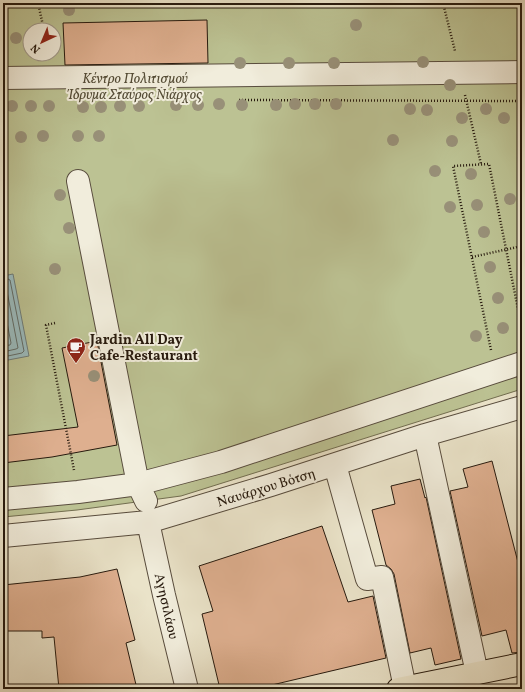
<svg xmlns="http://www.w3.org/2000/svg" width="525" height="692" font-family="Vollkorn,serif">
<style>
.green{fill:#bcc293;stroke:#726e50;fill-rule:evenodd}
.water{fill:#9bbcbf;stroke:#6d7b78}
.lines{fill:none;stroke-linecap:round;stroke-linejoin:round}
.shore{stroke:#616b66;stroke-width:1}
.building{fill:#deaf8f;stroke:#271a0e}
.minor-casing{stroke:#584c3d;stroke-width:24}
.major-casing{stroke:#271a0e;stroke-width:24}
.path{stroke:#271a0e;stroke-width:2.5;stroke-dasharray:1 2;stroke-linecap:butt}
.minor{stroke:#f1eddc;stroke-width:22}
.major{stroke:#eae3c9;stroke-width:22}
.tree{fill:#989078}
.labels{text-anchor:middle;stroke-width:4;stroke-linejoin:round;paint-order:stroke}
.park-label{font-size:14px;font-style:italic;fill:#544c36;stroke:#f1eddc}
.poi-label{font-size:14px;font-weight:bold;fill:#271a0e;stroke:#f1eddc;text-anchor:start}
.street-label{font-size:14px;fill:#271a0e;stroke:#f1eddc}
</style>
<rect width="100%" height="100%" fill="#eae3c9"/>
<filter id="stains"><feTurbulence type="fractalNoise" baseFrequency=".005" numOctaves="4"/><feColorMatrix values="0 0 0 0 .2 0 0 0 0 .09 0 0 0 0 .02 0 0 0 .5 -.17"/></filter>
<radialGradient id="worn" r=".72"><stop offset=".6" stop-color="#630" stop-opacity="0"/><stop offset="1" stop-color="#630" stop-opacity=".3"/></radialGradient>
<!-- green -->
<path class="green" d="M3,3H522V389L181,496L77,510L3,517ZM30,30H54V54H30Z"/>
<!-- water -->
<path class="water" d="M13,274L29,356L3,361V276Z"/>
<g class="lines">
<!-- shore -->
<path class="shore" d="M3,279H8L10,280L24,351L22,353L3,357
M3,284L6,286L18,348L16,349L3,352
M3,302L11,343L10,345L3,346"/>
</g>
<!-- building -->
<path class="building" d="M207,20L208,63L65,65L63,23Z
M97,341L117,445L52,457L3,463V436L78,427L62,348Z
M492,461L522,578V652L512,653L506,630L482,636L450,491L468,487L463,469Z
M420,479L425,498L426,497L461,659L435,665L431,648L410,653L394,574L391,569L386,565L372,510L395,504L391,486Z
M322,526L348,602L373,596L386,658L255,689H220L202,614L213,611L199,566Z
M117,569L135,640L126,643L137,689H59L54,637L42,638V631H3V585L80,577Z"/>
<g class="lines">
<!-- minor casing -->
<g class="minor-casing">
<path id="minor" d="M3,78L522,72
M78,181L138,484L146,501
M425,435L477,673
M335,465L367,579L382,577L405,688
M3,499L78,492L138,484L221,462L522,363
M148,522L164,595L187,689
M3,536L148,522L271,485L425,435L522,407"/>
</g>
<!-- major casing -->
<g class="major-casing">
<path id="major" d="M398,689L522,664"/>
</g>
<!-- path -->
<path class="path" d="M38,3L44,30
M443,3L455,51
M465,95L481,164
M239,100L522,101
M472,257L522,246
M55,323L46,325L74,470
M491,350L453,166L489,164L522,329"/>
<!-- minor -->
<use href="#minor" class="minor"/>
<!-- major -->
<use href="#major" class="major"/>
</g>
<!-- trees -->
<g class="tree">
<circle cx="69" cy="10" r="6"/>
<circle cx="356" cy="25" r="6"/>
<circle cx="16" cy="38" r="6"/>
<circle cx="423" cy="62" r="6"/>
<circle cx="240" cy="63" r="6"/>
<circle cx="289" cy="63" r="6"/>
<circle cx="334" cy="63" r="6"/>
<circle cx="450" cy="85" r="6"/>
<circle cx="219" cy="104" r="6"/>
<circle cx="295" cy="104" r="6"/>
<circle cx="315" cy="104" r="6"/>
<circle cx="336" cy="104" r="6"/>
<circle cx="176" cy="105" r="6"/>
<circle cx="198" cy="105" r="6"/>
<circle cx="242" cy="105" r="6"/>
<circle cx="276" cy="105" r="6"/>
<circle cx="12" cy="106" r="6"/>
<circle cx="31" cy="106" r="6"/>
<circle cx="49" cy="106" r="6"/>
<circle cx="120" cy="106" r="6"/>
<circle cx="139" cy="106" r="6"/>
<circle cx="83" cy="107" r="6"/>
<circle cx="101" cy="107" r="6"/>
<circle cx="410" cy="109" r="6"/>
<circle cx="486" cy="109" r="6"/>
<circle cx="427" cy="110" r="6"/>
<circle cx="462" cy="118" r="6"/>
<circle cx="504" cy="118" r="6"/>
<circle cx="43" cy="136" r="6"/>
<circle cx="78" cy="136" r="6"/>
<circle cx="99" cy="136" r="6"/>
<circle cx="21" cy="137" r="6"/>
<circle cx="393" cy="140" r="6"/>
<circle cx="452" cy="141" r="6"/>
<circle cx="435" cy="171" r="6"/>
<circle cx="471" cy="174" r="6"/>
<circle cx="60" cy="195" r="6"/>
<circle cx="510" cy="199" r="6"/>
<circle cx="477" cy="205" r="6"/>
<circle cx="450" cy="207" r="6"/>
<circle cx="69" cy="228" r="6"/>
<circle cx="484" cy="232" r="6"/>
<circle cx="490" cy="267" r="6"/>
<circle cx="55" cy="269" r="6"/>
<circle cx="498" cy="298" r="6"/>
<circle cx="503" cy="328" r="6"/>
<circle cx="476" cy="336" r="6"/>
<circle cx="94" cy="376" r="6"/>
</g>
<!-- icons -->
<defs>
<g id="cafe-pin" transform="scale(1)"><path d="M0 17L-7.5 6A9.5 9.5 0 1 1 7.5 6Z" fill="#8f2418" stroke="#f1eddc"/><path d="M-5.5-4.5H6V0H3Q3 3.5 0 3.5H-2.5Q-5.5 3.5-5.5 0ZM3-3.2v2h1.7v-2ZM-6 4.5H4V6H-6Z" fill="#fff"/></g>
</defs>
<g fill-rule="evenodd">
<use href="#cafe-pin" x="76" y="347"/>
</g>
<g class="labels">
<!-- park labels -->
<g class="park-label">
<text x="135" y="83">Κέντρο Πολιτισμού<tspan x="135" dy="16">Ίδρυμα Σταύρος Νιάρχος</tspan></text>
</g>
<!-- poi labels -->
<g class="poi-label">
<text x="90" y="344">Jardin All Day<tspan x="90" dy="16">Cafe-Restaurant</tspan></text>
</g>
<!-- street labels -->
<g class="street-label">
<text transform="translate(266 487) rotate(-17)" y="5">Ναυάρχου Βότση</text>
<text transform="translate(167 606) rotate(77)" y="5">Αγησιλάου</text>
</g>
</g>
<!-- margin -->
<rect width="525" height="692" fill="none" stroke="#eae3c9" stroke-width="16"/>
<rect x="4" y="4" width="517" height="684" fill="none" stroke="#271a0e" stroke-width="2"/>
<rect x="8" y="8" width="509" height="676" fill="none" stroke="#271a0e"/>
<!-- north arrow -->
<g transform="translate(42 42) rotate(224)"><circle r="19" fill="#f1eddc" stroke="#a0998a"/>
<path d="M0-3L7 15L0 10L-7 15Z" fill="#8f2418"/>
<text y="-6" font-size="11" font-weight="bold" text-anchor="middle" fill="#271a0e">N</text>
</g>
<rect width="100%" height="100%" filter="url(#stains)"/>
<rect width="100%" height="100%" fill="url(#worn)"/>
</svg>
